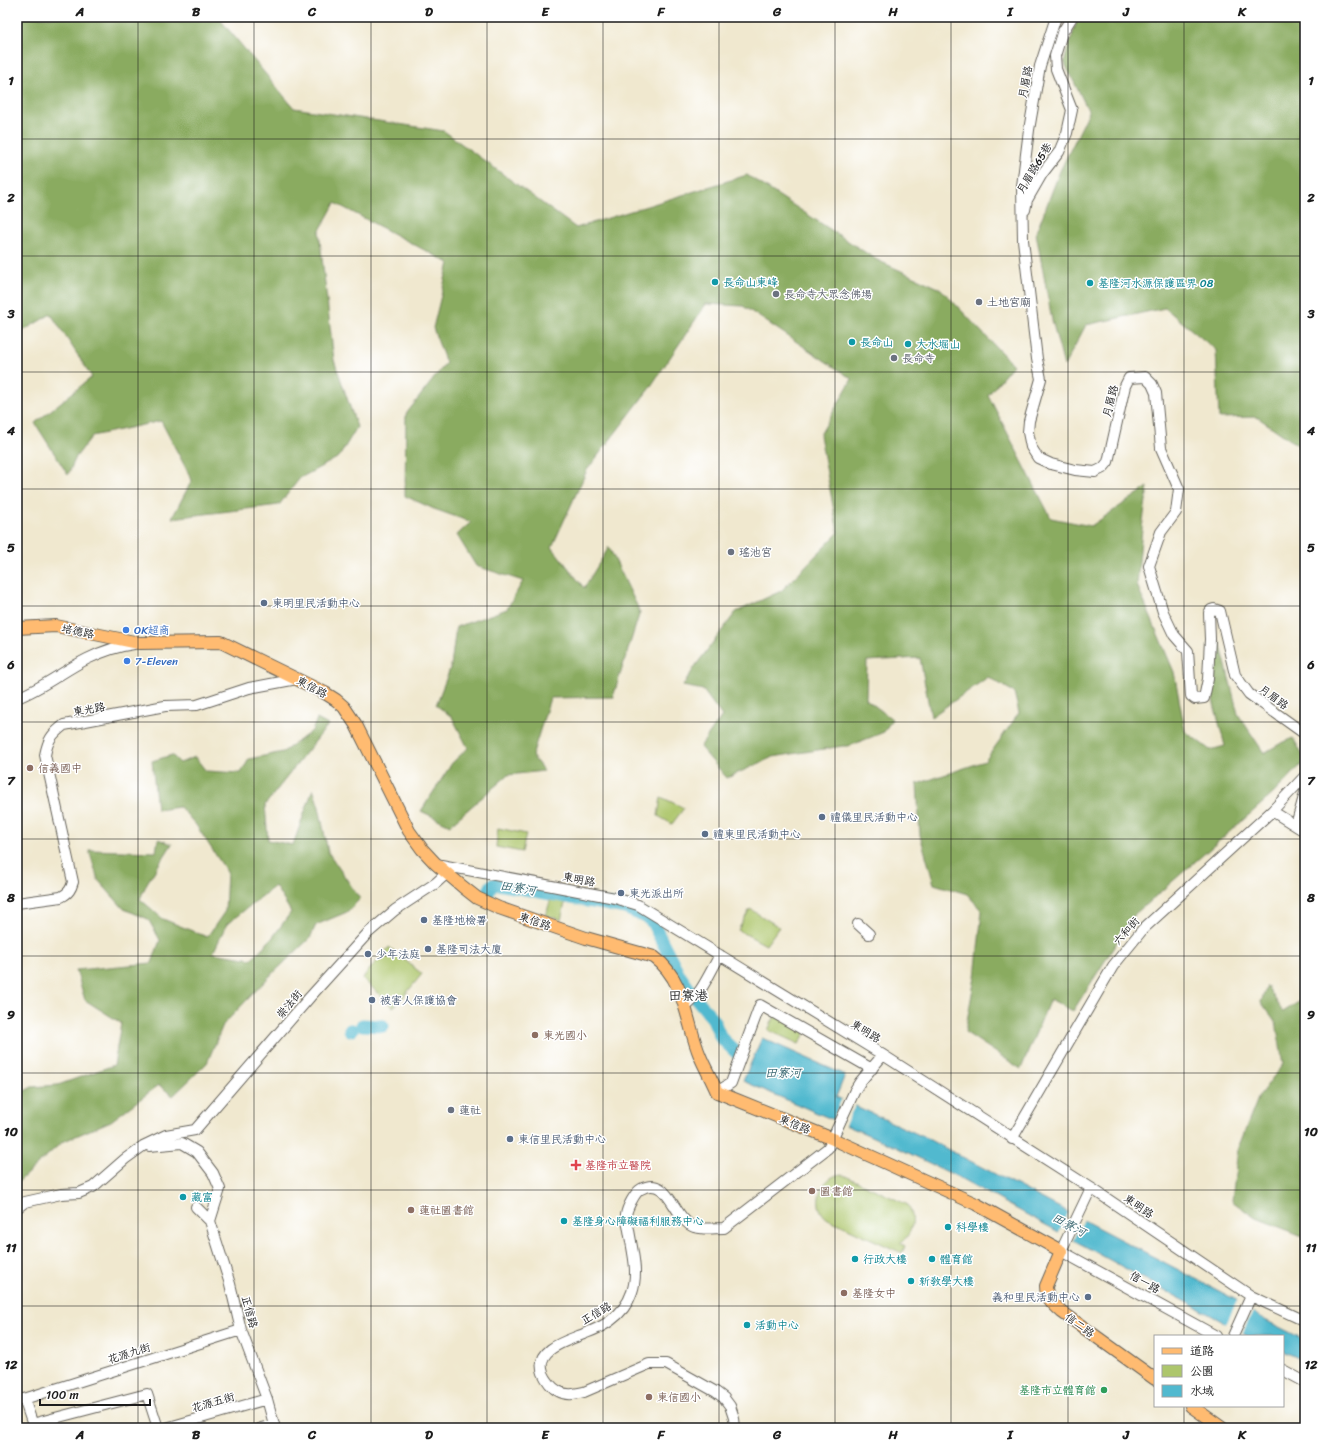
<svg xmlns="http://www.w3.org/2000/svg" width="1322" height="1445" font-family="Sriracha,'LXGW WenKai TC',sans-serif">
<style>
.green{fill:#adc66c;stroke:#647144}
.forest{fill:#8aab60;stroke:#53643e;fill-rule:evenodd}
.water{fill:#51b9cf;stroke:#366a76}
.pier{fill:#f0e8cf}
.lines{fill:none;stroke-linecap:round;stroke-linejoin:round}
.river{stroke:#51b9cf;stroke-width:13}
.minor-casing{stroke:#66635b;stroke-width:12}
.major-casing{stroke:#66635b;stroke-width:14}
.minor{stroke:#fff;stroke-width:10}
.major{stroke:#ffbb71;stroke-width:12}
.grid{fill:none;stroke:#1c1c1c;stroke-width:1;stroke-opacity:0.55}
.culture-dot{fill:#0f9aa8;stroke:#fff;stroke-width:1.5}
.worship-dot{fill:#6b7280;stroke:#fff;stroke-width:1.5}
.service-dot{fill:#5c6f8a;stroke:#fff;stroke-width:1.5}
.shop-dot{fill:#3f7fe0;stroke:#fff;stroke-width:1.5}
.education-dot{fill:#8d6e63;stroke:#fff;stroke-width:1.5}
.health-dot{fill:#e0444e;stroke:#fff;stroke-width:1.5}
.leisure-dot{fill:#2e9e5b;stroke:#fff;stroke-width:1.5}
.labels{text-anchor:middle;stroke-width:3;stroke-linejoin:round;paint-order:stroke}
.street-label{font-size:11px;fill:#1c1c1c;stroke:#fff}
.culture-label{font-size:11px;fill:#0d838f;stroke:#fff;text-anchor:start}
.worship-label{font-size:11px;fill:#5b616d;stroke:#fff;text-anchor:start}
.service-label{font-size:11px;fill:#4e5e75;stroke:#fff;text-anchor:start}
.shop-label{font-size:11px;fill:#366cbe;stroke:#fff;text-anchor:start}
.education-label{font-size:11px;fill:#785e54;stroke:#fff;text-anchor:start}
.health-label{font-size:11px;fill:#be3a42;stroke:#fff;text-anchor:start}
.leisure-label{font-size:11px;fill:#27864d;stroke:#fff;text-anchor:end}
.water-label{font-size:12px;font-style:italic;fill:#34636d;stroke:#fff}
.quarter-label{font-size:13px;fill:#1c1c1c;stroke:#fff}
.neatline{fill:none;stroke:#1c1c1c;stroke-width:1.5}
.grid-label{font-size:13px;text-anchor:middle;font-weight:bold;fill:#1c1c1c}
</style>
<rect width="100%" height="100%" fill="#fff"/>
<filter id="ink" filterUnits="userSpaceOnUse"><feTurbulence type="fractalNoise" baseFrequency=".025" numOctaves="2"/><feDisplacementMap in="SourceGraphic" scale="8" xChannelSelector="R" yChannelSelector="G"/><feConvolveMatrix kernelMatrix="1 2 1 2 8 2 1 2 1" color-interpolation-filters="sRGB"/></filter>
<filter id="wash" filterUnits="userSpaceOnUse"><feTurbulence type="fractalNoise" baseFrequency=".012" numOctaves="4" result="noise"/><feDisplacementMap in="SourceGraphic" scale="16" xChannelSelector="R" yChannelSelector="G"/><feGaussianBlur stdDeviation="0.9" result="paint"/><feColorMatrix in="noise" values="0 0 0 0 0 0 0 0 0 0 0 0 0 0 0 0 0 1.4 0 .05"/><feComposite in="paint" operator="in"/></filter>
<g filter="url(#wash)">
<rect width="100%" height="100%" fill="#f0e8cf"/>
<!-- green -->
<path class="green" d="M661,797L684,808L672,824L658,816Z
M498,828L526,834L522,852L496,847Z
M551,898L565,903L561,920L546,915Z
M750,909L779,927L766,945L738,930Z
M389,947L422,974L399,1002L393,1007L363,979L364,976Z
M776,1014L806,1032L799,1044L768,1030Z
M841,1174L908,1205C916,1218 913,1234 900,1243L905,1246L902,1253L828,1219C810,1207 820,1177 841,1174Z"/>
<!-- forest -->
<path class="forest" d="M17,17H218L294,108L444,131L576,228L747,175L877,260L941,289L1013,365L988,395L1051,518L1091,526L1148,487L1142,528L1137,585L1174,672L1185,731L1210,750L1225,746L1213,700L1216,643L1220,642L1238,714L1264,753L1283,742L1293,738L1305,759V761L1273,794L1135,914L1073,1011L1050,999L1021,1069L965,1032L975,977L982,911L967,894L934,884L920,835L917,784L985,761L1019,713L1014,692L988,677L931,717L920,658L867,661L866,699L892,719L884,732L849,746H843L773,757L727,778L700,747L722,716L703,690L683,686L696,665L736,612L781,591L838,533L820,435L852,379L743,306L706,304L649,389L587,470L552,547L584,588L609,547L640,612L613,697L550,698L532,756L544,771L508,775L450,825L421,811L452,763L468,748L452,717L436,705L451,666L456,627L507,609L523,581L476,566L457,535L471,522L434,509L405,496L406,414L446,363L433,328L449,263L335,203L319,232L334,360L357,427L339,457L300,478L279,505L172,518L192,480L161,421L92,436L76,457L68,475L35,423L92,377L51,314L21,332L17,338Z
M1078,17H1305V450L1257,417L1219,418L1216,350L1165,308L1086,325L1064,366L1052,320L1036,233L1060,171L1089,112L1064,62Z
M317,719L328,725L265,805L268,840L293,845L313,789L319,807L328,852L360,899L347,912L316,925L310,938L268,978L223,1025L207,1063L173,1096L159,1085L111,1121L62,1142L17,1183V1095L32,1087L58,1085L114,1065L121,1023L85,1000L76,970L152,963L160,940L148,919L124,909L98,880L89,850L156,852L158,839L172,844L147,883L140,899L163,919L207,937L225,911L227,872L196,825L180,807L157,810L152,761L172,755L180,763L195,757L206,771L241,773L249,759L283,752L312,731ZM275,886L291,912L273,937L252,959L213,953L227,924Z
M1267,986L1283,1012L1305,998V1237L1254,1217L1232,1201L1238,1148L1259,1096L1283,1064L1276,1022L1261,1002Z"/>
<!-- water -->
<path class="water" d="M762,1038L845,1075L836,1097L926,1138L1242,1303L1265,1320L1305,1340V1361L1283,1351V1336H1249L958,1177L894,1146L743,1081Z"/>
<!-- pier -->
<path class="pier" d="M842,1098L856,1104L844,1127L832,1121Z
M1069,1211L1084,1219L1073,1242L1058,1234Z
M1238,1299L1254,1310L1242,1334L1225,1325Z"/>
<g class="lines">
<!-- river -->
<path class="river" d="M487,895L492,885L498,884L625,908L646,917L652,922L680,976L695,997L713,1019L721,1038L740,1056
M362,1025L383,1026
M350,1030H352"/>
</g>
</g>
<g filter="url(#ink)">
<g class="lines">
<!-- minor casing -->
<g class="minor-casing">
<path id="minor" d="M1056,17L1040,66L1029,130L1022,186L1023,240L1037,359L1041,379L1029,421L1028,432L1031,447L1038,458L1051,464L1075,470L1095,472L1103,468L1108,462L1125,386L1129,378L1145,377L1152,384L1156,393L1161,448L1179,489L1176,512L1161,532L1149,566L1163,612L1174,635L1188,651L1191,696L1195,699L1204,698L1208,679L1210,639L1209,613L1211,610L1214,609L1220,611L1235,675L1249,694L1305,734
M1025,210L1027,200L1042,174L1059,152L1067,133L1072,110L1056,69L1055,56L1062,33L1072,17
M17,698C43,688 63,671 87,659C101,652 119,646 134,644
M1272,811L1301,829
M1296,825L1305,793
M436,864L615,898L638,905L883,1055L1091,1188L1251,1296L1305,1321
M17,903L61,897C69,893 71,889 73,882L45,755C48,740 51,735 64,725L165,706L197,705L249,688L297,679
M858,924L869,934
M685,1007C701,995 710,972 720,955
M717,1092L731,1083L760,1005L872,1069
M1012,1139L1113,966L1143,929L1272,811L1305,776
M149,1146L182,1143L197,1152L213,1173L220,1189L210,1221
M1091,1188L1061,1251L1216,1336
M196,1207L210,1221L230,1284L241,1330L267,1399L275,1428
M17,1208L25,1202L61,1194L79,1193L93,1187L125,1159L143,1146L166,1135L195,1130L310,997L368,933L395,910L436,883L447,873L450,867
M1233,1336L1251,1296
M1283,1370L1305,1382
M17,1399H24L241,1330
M24,1399L34,1428
M32,1424L147,1394L158,1428
M166,1428L267,1399
M261,1428L274,1425
M735,1428L734,1418L730,1406L724,1398L716,1392L666,1364H649L584,1392C575,1394 567,1396 558,1391C552,1388 546,1380 543,1373C534,1348 570,1340 586,1333C594,1330 603,1326 610,1321C620,1314 628,1304 632,1292C639,1272 632,1250 629,1230C628,1225 626,1219 626,1215C627,1208 635,1192 641,1189C669,1174 673,1219 694,1227C704,1230 714,1228 724,1228L828,1148L855,1090L860,1082L883,1055"/>
</g>
<!-- major casing -->
<g class="major-casing">
<path id="major" d="M17,628L56,626L139,643L221,642L325,693L336,700L344,707L356,725L409,831L422,849L436,864L463,887L477,898L499,908L586,938L654,957C686,980 686,1023 700,1056C705,1068 712,1080 717,1092L833,1139L976,1204L1061,1251L1046,1286C1046,1298 1053,1304 1062,1312L1155,1379
M1191,1406L1222,1428"/>
</g>
<!-- minor -->
<use href="#minor" class="minor"/>
<!-- major -->
<use href="#major" class="major"/>
</g>
</g>
<!-- grid -->
<path class="grid" d="M138,17V1428M254,17V1428M371,17V1428M487,17V1428M603,17V1428M719,17V1428M835,17V1428M951,17V1428M1068,17V1428M1184,17V1336M17,139H1305M17,256H1305M17,372H1305M17,489H1305M17,606H1305M17,722H1305M17,839H1305M17,956H1305M17,1073H1305M17,1190H1305M17,1306H1305M1184,1406V1428"/>
<!-- markers -->
<g class="culture-dot">
<circle cx="715" cy="282" r="4"/>
<circle cx="1090" cy="283" r="4"/>
<circle cx="852" cy="342" r="4"/>
<circle cx="908" cy="344" r="4"/>
<circle cx="183" cy="1197" r="4"/>
<circle cx="564" cy="1221" r="4"/>
<circle cx="948" cy="1227" r="4"/>
<circle cx="855" cy="1259" r="4"/>
<circle cx="932" cy="1259" r="4"/>
<circle cx="911" cy="1281" r="4"/>
<circle cx="747" cy="1325" r="4"/>
</g>
<g class="worship-dot">
<circle cx="776" cy="294" r="4"/>
<circle cx="979" cy="302" r="4"/>
<circle cx="894" cy="358" r="4"/>
<circle cx="731" cy="552" r="4"/>
<circle cx="451" cy="1110" r="4"/>
</g>
<g class="service-dot">
<circle cx="264" cy="603" r="4"/>
<circle cx="822" cy="817" r="4"/>
<circle cx="705" cy="834" r="4"/>
<circle cx="621" cy="893" r="4"/>
<circle cx="424" cy="920" r="4"/>
<circle cx="428" cy="949" r="4"/>
<circle cx="368" cy="954" r="4"/>
<circle cx="372" cy="1000" r="4"/>
<circle cx="510" cy="1139" r="4"/>
<circle cx="1088" cy="1297" r="4"/>
</g>
<g class="shop-dot">
<circle cx="126" cy="630" r="4"/>
<circle cx="127" cy="661" r="4"/>
</g>
<g class="education-dot">
<circle cx="30" cy="768" r="4"/>
<circle cx="535" cy="1035" r="4"/>
<circle cx="812" cy="1191" r="4"/>
<circle cx="411" cy="1210" r="4"/>
<circle cx="844" cy="1293" r="4"/>
<circle cx="649" cy="1397" r="4"/>
</g>
<path class="health-dot" d="M574 1159h4v4h4v4h-4v4h-4v-4h-4v-4h4z"/>
<circle class="leisure-dot" cx="1104" cy="1390" r="4"/>
<g class="labels">
<!-- street labels -->
<g class="street-label">
<text transform="translate(1025 82) rotate(-79)" y="4">月眉路</text>
<text transform="translate(1034 168) rotate(-59)" y="4">月眉路65巷</text>
<text transform="translate(1110 401) rotate(-76)" y="4">月眉路</text>
<text transform="translate(78 631) rotate(12)" y="4">培德路</text>
<text transform="translate(312 687) rotate(28)" y="4">東信路</text>
<text transform="translate(1274 697) rotate(36)" y="4">月眉路</text>
<text transform="translate(89 709) rotate(-10)" y="4">東光路</text>
<text transform="translate(579 879) rotate(11)" y="4">東明路</text>
<text transform="translate(535 921) rotate(19)" y="4">東信路</text>
<text transform="translate(1126 931) rotate(-49)" y="4">六和街</text>
<text transform="translate(289 1004) rotate(-50)" y="4">崇法街</text>
<text transform="translate(866 1031) rotate(32)" y="4">東明路</text>
<text transform="translate(795 1124) rotate(22)" y="4">東信路</text>
<text transform="translate(1139 1206) rotate(34)" y="4">東明路</text>
<text transform="translate(1145 1282) rotate(29)" y="4">信一路</text>
<text transform="translate(250 1312) rotate(75)" y="4">正信路</text>
<text transform="translate(596 1313) rotate(-30)" y="4">正信路</text>
<text transform="translate(1080 1325) rotate(36)" y="4">信二路</text>
<text transform="translate(129 1353) rotate(-18)" y="4">花源九街</text>
<text transform="translate(213 1402) rotate(-16)" y="4">花源五街</text>
</g>
<!-- culture labels -->
<g class="culture-label">
<text x="723" y="286">長命山東峰</text>
<text x="1098" y="287">基隆河水源保護區界 08</text>
<text x="860" y="346">長命山</text>
<text x="916" y="348">大水堀山</text>
<text x="191" y="1201">藏富</text>
<text x="572" y="1225">基隆身心障礙福利服務中心</text>
<text x="956" y="1231">科學樓</text>
<text x="863" y="1263">行政大樓</text>
<text x="940" y="1263">體育館</text>
<text x="919" y="1285">新教學大樓</text>
<text x="755" y="1329">活動中心</text>
</g>
<!-- worship labels -->
<g class="worship-label">
<text x="784" y="298">長命寺大眾念佛場</text>
<text x="987" y="306">土地宮廟</text>
<text x="902" y="362">長命寺</text>
<text x="739" y="556">瑤池宮</text>
<text x="459" y="1114">蓮社</text>
</g>
<!-- service labels -->
<g class="service-label">
<text x="272" y="607">東明里民活動中心</text>
<text x="830" y="821">禮儀里民活動中心</text>
<text x="713" y="838">禮東里民活動中心</text>
<text x="629" y="897">東光派出所</text>
<text x="432" y="924">基隆地檢署</text>
<text x="436" y="953">基隆司法大廈</text>
<text x="376" y="958">少年法庭</text>
<text x="380" y="1004">被害人保護協會</text>
<text x="518" y="1143">東信里民活動中心</text>
<text x="1080" y="1301" text-anchor="end">義和里民活動中心</text>
</g>
<!-- shop labels -->
<g class="shop-label">
<text x="134" y="634">OK超商</text>
<text x="135" y="665">7-Eleven</text>
</g>
<!-- education labels -->
<g class="education-label">
<text x="38" y="772">信義國中</text>
<text x="543" y="1039">東光國小</text>
<text x="820" y="1195">圖書館</text>
<text x="419" y="1214">蓮社圖書館</text>
<text x="852" y="1297">基隆女中</text>
<text x="657" y="1401">東信國小</text>
</g>
<!-- health labels -->
<g class="health-label">
<text x="585" y="1169">基隆市立醫院</text>
</g>
<!-- leisure labels -->
<g class="leisure-label">
<text x="1096" y="1394">基隆市立體育館</text>
</g>
<!-- water labels -->
<g class="water-label">
<text transform="translate(518 888) rotate(9)" y="4">田寮河</text>
<text x="783" y="1077">田寮河</text>
<text transform="translate(1069 1225) rotate(28)" y="4">田寮河</text>
</g>
<!-- quarter labels -->
<g class="quarter-label">
<text x="688" y="1000">田寮港</text>
</g>
</g>
<!-- margin -->
<rect width="1322" height="1445" fill="none" stroke="#fff" stroke-width="44"/>
<!-- legend -->
<rect x="1154" y="1335" width="130" height="72" fill="#ffffff" stroke="#a4a4a4"/>
<rect x="1162" y="1348" width="20" height="6" fill="#ffbb71" stroke="#a4a4a4"/>
<text x="1190" y="1355" font-size="12" fill="#1c1c1c">道路</text>
<rect x="1162" y="1365" width="20" height="12" fill="#adc66c" stroke="#a4a4a4"/>
<text x="1190" y="1375" font-size="12" fill="#1c1c1c">公園</text>
<rect x="1162" y="1385" width="20" height="12" fill="#51b9cf" stroke="#a4a4a4"/>
<text x="1190" y="1395" font-size="12" fill="#1c1c1c">水域</text>
<!-- scale -->
<path d="M40 1399v6h110v-6" fill="none" stroke="#1c1c1c" stroke-width="2"/>
<text x="46" y="1399" font-size="12" fill="#1c1c1c" stroke="#ffffff" stroke-width="3" paint-order="stroke">100 m</text>
<rect x="22" y="22" width="1278" height="1401" class="neatline"/>
<g class="grid-label">
<text x="80" y="16">A</text>
<text x="196" y="16">B</text>
<text x="312" y="16">C</text>
<text x="429" y="16">D</text>
<text x="545" y="16">E</text>
<text x="661" y="16">F</text>
<text x="777" y="16">G</text>
<text x="893" y="16">H</text>
<text x="1010" y="16">I</text>
<text x="1126" y="16">J</text>
<text x="1242" y="16">K</text>
<text x="11" y="85">1</text>
<text x="1311" y="85">1</text>
<text x="11" y="202">2</text>
<text x="1311" y="202">2</text>
<text x="11" y="318">3</text>
<text x="1311" y="318">3</text>
<text x="11" y="435">4</text>
<text x="1311" y="435">4</text>
<text x="11" y="552">5</text>
<text x="1311" y="552">5</text>
<text x="11" y="669">6</text>
<text x="1311" y="669">6</text>
<text x="11" y="785">7</text>
<text x="1311" y="785">7</text>
<text x="11" y="902">8</text>
<text x="1311" y="902">8</text>
<text x="11" y="1019">9</text>
<text x="1311" y="1019">9</text>
<text x="11" y="1136">10</text>
<text x="1311" y="1136">10</text>
<text x="11" y="1252">11</text>
<text x="1311" y="1252">11</text>
<text x="11" y="1369">12</text>
<text x="1311" y="1369">12</text>
<text x="80" y="1439">A</text>
<text x="196" y="1439">B</text>
<text x="312" y="1439">C</text>
<text x="429" y="1439">D</text>
<text x="545" y="1439">E</text>
<text x="661" y="1439">F</text>
<text x="777" y="1439">G</text>
<text x="893" y="1439">H</text>
<text x="1010" y="1439">I</text>
<text x="1126" y="1439">J</text>
<text x="1242" y="1439">K</text>
</g>
</svg>
